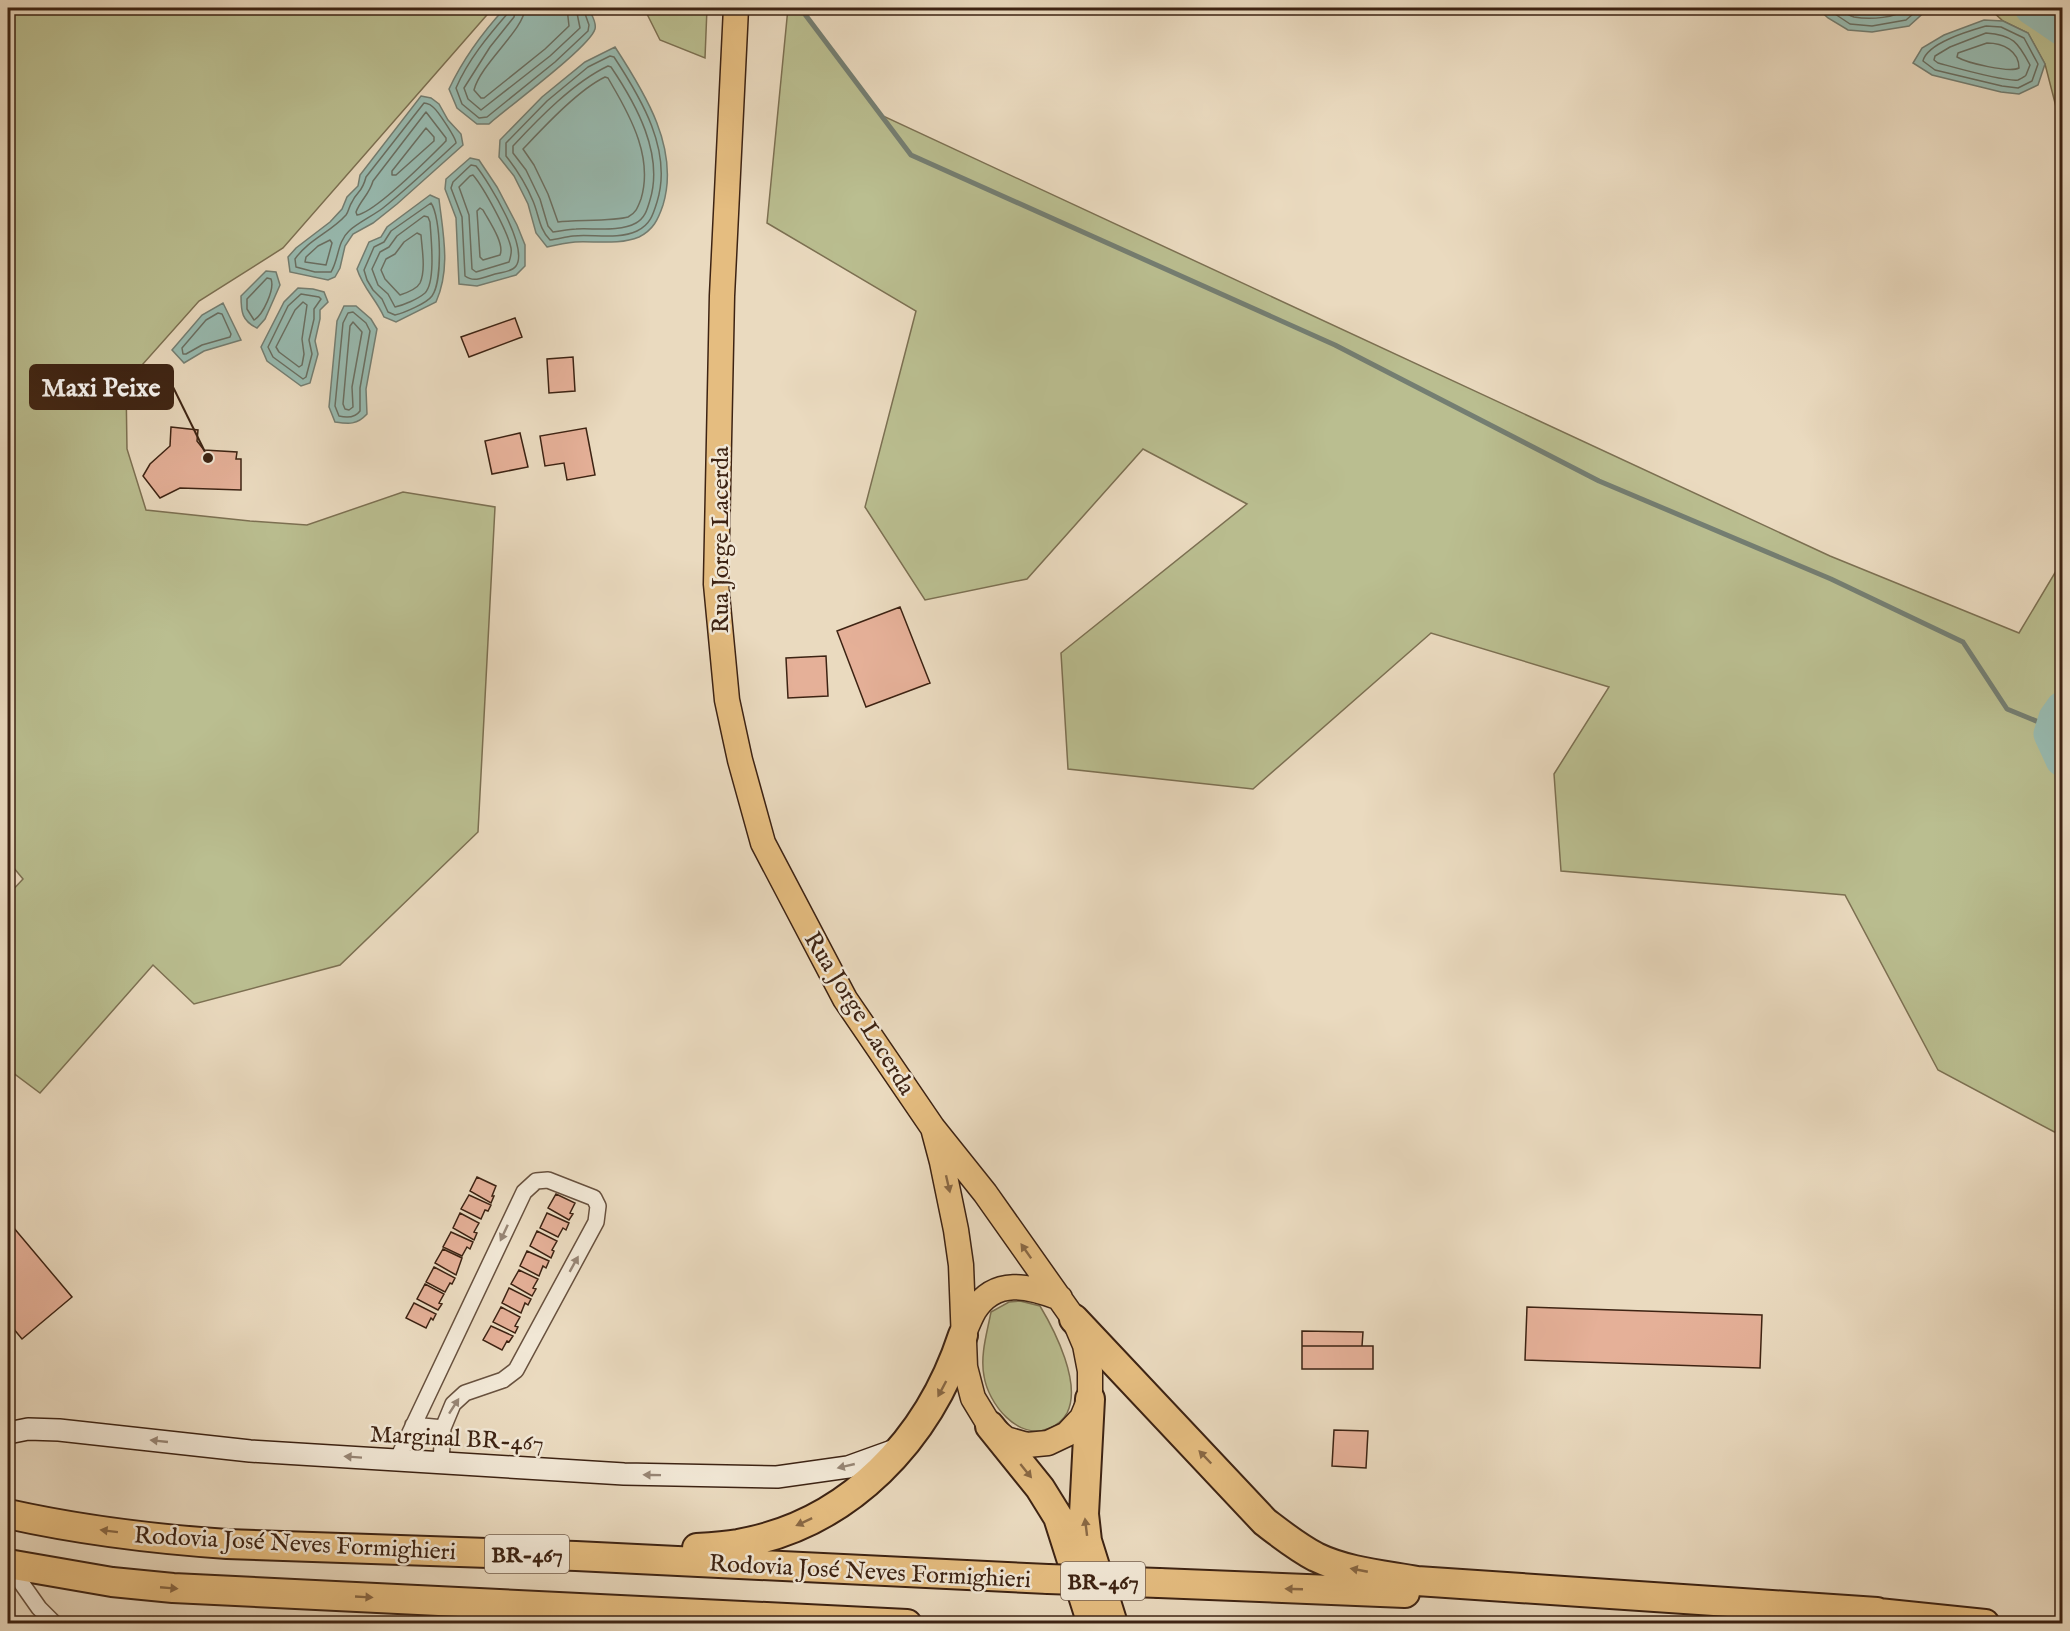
<svg xmlns="http://www.w3.org/2000/svg" width="2070" height="1631" font-family="'IM FELL English',serif">
<style>
.green{fill:#babe90;stroke:#7c7052;stroke-width:1.5}
.water{fill:#98bbb1;stroke:#747e72;stroke-width:1.5}
.lines{fill:none;stroke-linecap:round;stroke-linejoin:round}
.shore{stroke:#6a6f62;stroke-width:1.5}
.stream{stroke:#747e72;stroke-width:5}
.river{stroke:#98bbb1;stroke-width:33}
.building{fill:#e5b098;stroke:#3d2313;stroke-width:1.5}
.minor-casing{stroke:#68513e;stroke-width:18}
.secondary-casing{stroke:#3d2313;stroke-width:24}
.primary-casing{stroke:#3d2313;stroke-width:27}
.motorway-casing{stroke:#3d2313;stroke-width:32}
.minor{stroke:#f1e7d5;stroke-width:15}
.secondary{stroke:#f1e7d5;stroke-width:21}
.primary{stroke:#e5bd80;stroke-width:24}
.motorway{stroke:#e5bd80;stroke-width:28}
.motorway-bridge-casing{stroke:#3d2313;stroke-width:32;stroke-linecap:butt}
.motorway-bridge{stroke:#e5bd80;stroke-width:28}
.oneway{fill:#896844}
.oneway2{fill:#978574}
.labels{text-anchor:middle;stroke-width:5;stroke-linejoin:round;paint-order:stroke}
.shield{fill:#f1e7d5;stroke:#735e4d;stroke-width:1.5}
.shield-label{font-size:22px;font-weight:bold;fill:#3d2313}
.street-label{font-size:24px;fill:#3d2313;stroke:#f1e7d5}
.leader{fill:none;stroke:#3d2313;stroke-width:2}
.callout-dot{fill:#3d2313;stroke:#f1e7d5;stroke-width:2}
.callout{fill:#3d2313;stroke:#3d2313;stroke-width:2}
.callout-label{font-size:26px;text-anchor:middle;font-weight:bold;fill:#fff}
</style>
<rect width="100%" height="100%" fill="#eadabf"/>
<filter id="stains"><feTurbulence type="fractalNoise" baseFrequency=".00333" numOctaves="4"/><feColorMatrix values="0 0 0 0 .2 0 0 0 0 .09 0 0 0 0 .02 0 0 0 .5 -.17"/></filter>
<radialGradient id="worn" r=".72"><stop offset=".6" stop-color="#630" stop-opacity="0"/><stop offset="1" stop-color="#630" stop-opacity=".3"/></radialGradient>
<!-- green -->
<path class="green" d="M8,8H493L283,248L199,301L126,383L127,449L146,510L250,521L307,525L403,492L495,507L478,832L340,965L194,1004L153,965L40,1093L8,1069V895L23,879L8,861Z
M644,8H707L705,58L660,40Z
M788,8H800L883,116L1830,556L2019,633L2062,561V1136L1938,1070L1845,895L1561,871L1554,774L1609,687L1431,633L1253,789L1068,769L1061,653L1247,504L1143,449L1027,579L925,600L865,507L916,311L767,223Z
M1989,8H2062V130L2045,64L2028,33L2003,21Z
M1020,1301L1040,1306C1055,1331 1082,1384 1067,1413C1063,1420 1057,1425 1050,1428C1018,1442 988,1403 984,1376C980,1355 987,1333 991,1312L1009,1302Z"/>
<!-- water -->
<path class="water" d="M505,8H589C591,15 597,22 595,29C590,47 508,107 489,124H477L457,108L449,89C463,59 483,32 505,8Z
M1817,8H1929L1909,26L1872,32L1848,30L1828,18Z
M1984,20L2003,21L2028,33L2045,64L2038,85L2019,94L2001,92L1932,75L1913,63L1922,48L1944,35Z
M615,47C645,93 680,149 663,205C658,220 653,230 639,237C620,245 595,241 575,242C566,243 556,245 547,247L536,233L528,204L514,176L499,157L500,140L542,97L585,62Z
M421,96L431,98L439,104L448,120L461,134L463,145L397,204L373,223L353,234L345,246L340,268L335,277L328,280L290,272L288,257L296,248L330,222L342,209L347,197L358,186L360,175Z
M470,158L479,160L497,187L517,225L525,245V266L516,275L477,286L459,284L456,218L445,189L446,179Z
M430,195L439,199C443,234 451,268 436,302L396,322L384,317C376,299 363,288 357,269L369,242L381,237L387,227Z
M266,271L276,272L280,285L265,319L257,328C242,321 241,312 241,296Z
M298,288L313,289L324,292L328,302L320,310V319L315,341L318,354L310,383L301,386L267,361L261,347L284,302Z
M223,303L241,340L204,351L184,363L172,350L202,315Z
M344,306H356L371,319L377,329L366,389L367,414C357,425 349,424 335,422L329,407L337,321Z"/>
<g class="lines">
<!-- shore -->
<path class="shore" d="M509,8L508,13C488,36 468,60 456,88L462,104L479,118L487,117L555,62L588,31L589,25L583,8
M516,8L514,17L490,47L464,88L468,99L481,110L550,56L580,28L576,8
M525,8C524,30 481,63 474,90L481,98H484L545,49L569,26L567,8
M1826,8L1850,24L1872,26L1906,20L1920,8
M1837,8C1842,11 1848,15 1854,17C1870,20 1897,18 1909,8
M1986,26L2001,27L2024,38L2038,64L2032,81L2018,88L2002,86L1935,70L1923,61C1927,43 1969,31 1986,26Z
M1986,33C2013,35 2018,42 2030,65L2026,75C2026,76 2018,80 2018,80C2005,82 1953,67 1938,63L1934,60L1935,56L1950,47Z
M1987,43C2003,43 2019,51 2019,68C2009,73 1967,63 1957,57L1958,53Z
M610,56L614,57C641,98 673,151 657,202C653,215 650,225 637,231C618,240 593,234 573,236C565,237 558,239 550,240C539,229 539,215 533,201C526,184 517,170 506,156V143L547,101L588,67Z
M608,66L611,67C636,104 664,154 650,200C647,210 645,218 636,223C620,232 594,228 576,229C569,229 561,231 553,232L548,226L540,199L526,170L513,153V146C539,118 574,82 608,66Z
M605,77L608,78L612,85C632,119 653,159 641,199C638,207 636,213 628,217C616,221 574,220 558,222L548,194L534,165L523,149C544,127 578,90 605,77Z
M424,103C429,104 429,103 433,107C438,111 456,138 456,143C432,165 408,188 383,208C374,215 356,224 349,231C337,242 339,259 331,272H315L296,267L295,259C308,240 331,232 346,215C349,211 349,206 352,202C358,190 362,193 366,177Z
M426,112L446,138V141C430,157 376,212 357,215L356,212C361,199 369,195 373,181Z
M426,128L434,137V141L396,175H392V171Z
M471,165L476,166C489,182 529,248 516,266C512,272 502,272 495,274C485,277 474,283 465,276L462,217L451,188L453,182Z
M473,175C484,188 508,232 511,248C512,253 510,259 509,262L476,272L472,269L469,215L459,187L470,176Z
M431,203C441,217 443,281 432,296C427,303 404,313 395,315L388,312L382,299L373,290L367,280L364,270L374,247L384,242L391,231Z
M480,208L483,210C489,221 505,244 500,255L483,260L480,257L477,211Z
M424,216L428,217L430,222C431,238 436,282 425,293C418,299 404,305 395,307L388,294L378,285L372,269L380,252L389,247L397,236Z
M417,233L421,235C422,249 426,270 420,283C417,289 406,293 400,295L385,279L381,270L386,259L395,254L404,242Z
M330,240L332,243L326,265L305,262L306,257L318,246Z
M267,278L271,279C275,289 263,315 254,320L247,309V299Z
M301,294L319,297L321,299L314,309V319L309,340L312,354L306,377L303,379L273,357L268,347L288,306Z
M303,302L307,305L302,339L304,354L302,365L299,367L279,352L276,347L295,310Z
M353,312L366,323L370,331L360,388V411C355,418 347,418 339,416L335,406L343,323L348,313Z
M218,313L222,314L231,334L230,337L202,345L186,354H183L182,348L206,320Z
M353,322L362,332L352,387L353,407L349,410L345,409L343,404L350,326Z"/>
<!-- stream -->
<path class="stream" d="M707,8L711,10H729
M741,10L767,9L804,13L911,155L1335,345L1599,481L1831,579L1963,642L2007,709L2053,728"/>
<!-- river -->
<path class="river" d="M2031,8L2062,29
M2062,708L2055,718L2050,734L2062,760"/>
</g>
<!-- building -->
<path class="building" d="M515,318L522,337L469,357L461,337Z
M573,357L575,391L549,393L547,359Z
M171,427L198,430L197,441L204,450L237,452L236,459H241V490L180,488L160,498L143,476L150,464L170,446Z
M586,428L595,475L567,480L564,463L545,466L540,436Z
M520,433L528,467L492,474L485,441Z
M900,607L930,683L866,707L837,631Z
M826,656L828,696L788,698L786,658Z
M477,1177L496,1186L492,1196H494L491,1203L470,1191Z
M556,1194L575,1203L570,1213L573,1214L569,1220L548,1208Z
M469,1195L491,1205L488,1211L485,1210L481,1219L461,1209Z
M460,1213L479,1223L474,1232L477,1233L474,1240L453,1228Z
M547,1213L569,1223L566,1230L563,1228L558,1237L540,1228Z
M8,1221L72,1297L22,1339L8,1322Z
M537,1231L557,1241L552,1250L554,1251L551,1258L530,1246Z
M451,1232L473,1242L470,1249L467,1247L462,1256L443,1247Z
M443,1249L462,1258L456,1275L435,1263Z
M527,1251L549,1261L546,1268L543,1266L539,1276L520,1266Z
M434,1267L455,1278L452,1284L450,1283L445,1292L426,1282Z
M519,1270L538,1279L533,1288L536,1289L532,1296L511,1284Z
M425,1284L444,1294L439,1303L442,1304L438,1310L417,1299Z
M509,1288L531,1299L528,1305L525,1303L521,1313L502,1303Z
M414,1303L436,1314L433,1320L431,1318L426,1328L406,1318Z
M501,1307L520,1317L515,1326L518,1327L515,1333L493,1322Z
M1527,1307L1762,1315L1760,1368L1525,1360Z
M491,1326L513,1336L509,1342L507,1341L502,1350L483,1340Z
M1302,1331L1363,1332L1362,1346H1302Z
M1302,1346H1373V1369H1302Z
M1334,1430L1368,1431L1366,1468L1332,1466Z"/>
<g class="lines">
<!-- minor casing -->
<g class="minor-casing">
<path id="minor" d="M413,1425L443,1428
M397,1460L524,1192L536,1181L548,1180L594,1198L598,1206L596,1222L516,1370L503,1380L465,1393L453,1404L443,1428L441,1462
M8,1564L39,1608L55,1624"/>
</g>
<!-- secondary casing -->
<g class="secondary-casing">
<path id="secondary" d="M8,1433L28,1429L59,1430L250,1451L624,1474L777,1477L848,1467L898,1449"/>
</g>
<!-- primary casing -->
<g class="primary-casing">
<path id="primary" d="M736,8L722,296L716,584L727,700L740,760L763,843L845,999L933,1128L985,1193L1074,1319L1085,1345L1090,1371V1399L1082,1418L1067,1434L1048,1443L1027,1445L1006,1439L990,1426L973,1398L965,1367L961,1265L956,1230L942,1162L933,1128
M964,1333C967,1326 970,1318 974,1311C995,1277 1029,1286 1060,1298"/>
</g>
<!-- motorway casing -->
<g class="motorway-casing">
<path id="motorway" d="M1074,1319L1265,1522C1282,1535 1297,1547 1316,1557C1347,1572 1384,1575 1417,1581L1877,1612
M1090,1399L1084,1514L1087,1541L1113,1624
M990,1426L1040,1488L1058,1517L1092,1624
M8,1514C80,1530 153,1539 227,1544L576,1556L1048,1579
M697,1548C711,1547 725,1546 738,1544C850,1524 929,1439 963,1335
M8,1564L112,1582L173,1588L907,1624
M1159,1583L1405,1593
M1859,1611L1985,1624"/>
</g>
<!-- minor -->
<use href="#minor" class="minor"/>
<!-- secondary -->
<use href="#secondary" class="secondary"/>
<!-- primary -->
<use href="#primary" class="primary"/>
<!-- motorway -->
<use href="#motorway" class="motorway"/>
<!-- motorway-bridge casing -->
<g class="motorway-bridge-casing">
<path id="motorway-bridge" d="M1048,1579L1159,1583"/>
</g>
<!-- motorway-bridge -->
<use href="#motorway-bridge" class="motorway-bridge"/>
</g>
<!-- one-way arrows -->
<defs><path id="oneway-solid" d="M-6-.8H1V-3.2L6.5 0L1 3.2V.8H-6Z" transform="scale(1.5)"/></defs>
<g class="oneway">
<use href="#oneway-solid" transform="translate(948 1184) rotate(77)"/>
<use href="#oneway-solid" transform="translate(1026 1251) rotate(-125)"/>
<use href="#oneway-solid" transform="translate(942 1389) rotate(118)"/>
<use href="#oneway-solid" transform="translate(1205 1457) rotate(-134)"/>
<use href="#oneway-solid" transform="translate(1026 1471) rotate(51)"/>
<use href="#oneway-solid" transform="translate(804 1522) rotate(155)"/>
<use href="#oneway-solid" transform="translate(1086 1527) rotate(-97)"/>
<use href="#oneway-solid" transform="translate(109 1531) rotate(-173)"/>
<use href="#oneway-solid" transform="translate(1359 1570) rotate(-169)"/>
<use href="#oneway-solid" transform="translate(169 1588) rotate(5)"/>
<use href="#oneway-solid" transform="translate(1294 1589) rotate(-178)"/>
<use href="#oneway-solid" transform="translate(364 1597) rotate(3)"/>
</g>
<g class="oneway2">
<use href="#oneway-solid" transform="translate(504 1233) rotate(115)"/>
<use href="#oneway-solid" transform="translate(574 1264) rotate(-61)"/>
<use href="#oneway-solid" transform="translate(454 1406) rotate(-57)"/>
<use href="#oneway-solid" transform="translate(159 1441) rotate(-174)"/>
<use href="#oneway-solid" transform="translate(353 1457) rotate(-176)"/>
<use href="#oneway-solid" transform="translate(846 1466) rotate(167)"/>
<use href="#oneway-solid" transform="translate(652 1475) rotate(-179)"/>
</g>
<g class="labels">
<!-- shield labels -->
<g class="shield">
<rect x="485" y="1535" width="84" height="38" rx="4.5"/>
<rect x="1061" y="1562" width="84" height="38" rx="4.5"/>
</g>
<g class="shield-label">
<text x="527" y="1562">BR-467</text>
<text x="1103" y="1589">BR-467</text>
</g>
<!-- street labels -->
<g class="street-label">
<text transform="translate(720 540) rotate(-90)" y="8">Rua Jorge Lacerda</text>
<text transform="translate(860 1013) rotate(58)" y="8">Rua Jorge Lacerda</text>
<text transform="translate(457 1438) rotate(3)" y="8">Marginal BR-467</text>
<text transform="translate(295 1543) rotate(3)" y="8">Rodovia José Neves Formighieri</text>
<text transform="translate(870 1571) rotate(3)" y="8">Rodovia José Neves Formighieri</text>
</g>
</g>
<!-- callouts -->
<path class="leader" d="M208 458L173 387"/>
<circle class="callout-dot" cx="208" cy="458" r="6"/>
<rect class="callout" x="30" y="365" width="143" height="44" rx="6"/>
<g class="callout-label">
<text x="101" y="396">Maxi Peixe</text>
</g>
<!-- margin -->
<rect width="2070" height="1631" fill="none" stroke="#eadabf" stroke-width="30"/>
<rect x="9" y="9" width="2052" height="1613" fill="none" stroke="#3d2313" stroke-width="3"/>
<rect x="15" y="15" width="2040" height="1601" fill="none" stroke="#3d2313" stroke-width="1.5"/>
<rect width="100%" height="100%" filter="url(#stains)"/>
<rect width="100%" height="100%" fill="url(#worn)"/>
</svg>
